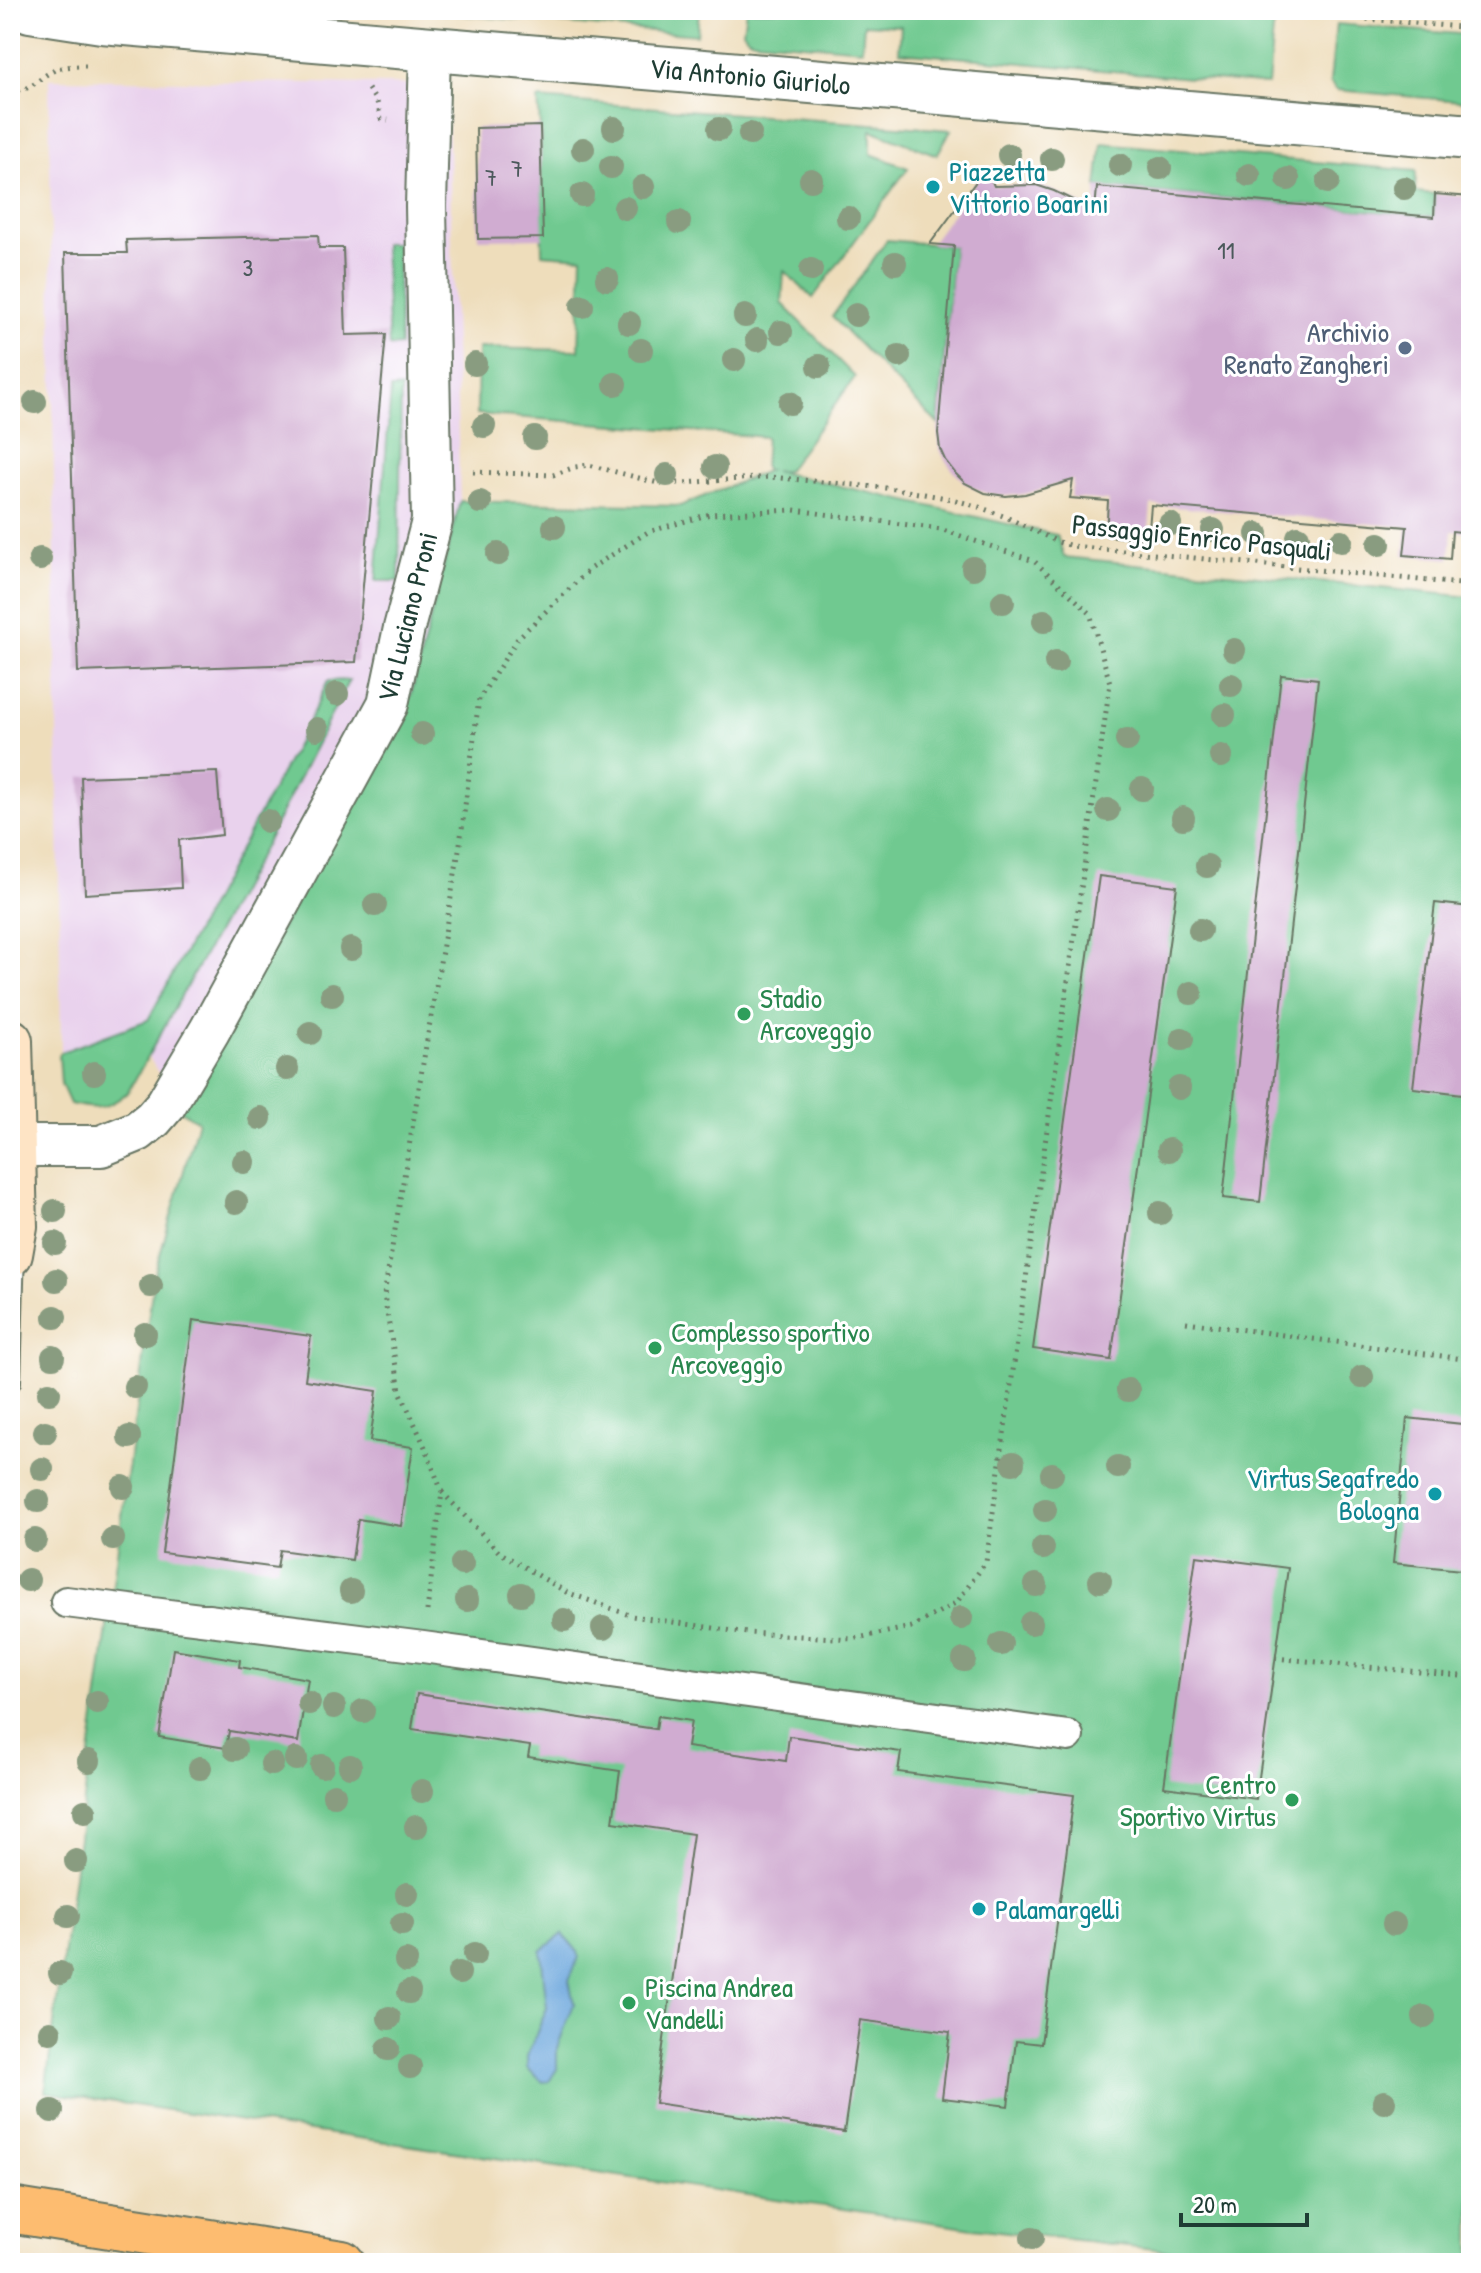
<svg xmlns="http://www.w3.org/2000/svg" width="1481" height="2273" font-family="'Patrick Hand',sans-serif">
<style>
.built{fill:#e9d2ed}
.green{fill:#6fc990;stroke:#478362;stroke-width:2}
.water{fill:#6da7dd;stroke:#467288;stroke-width:2}
.building{fill:#d0acd1}
.lines{fill:none;stroke-linecap:round;stroke-linejoin:round}
.service-casing{stroke:#677563;stroke-width:24}
.pedestrian-casing{stroke:#677563;stroke-width:34}
.minor-casing{stroke:#677563;stroke-width:44}
.tertiary-casing{stroke:#677563;stroke-width:48}
.secondary-casing{stroke:#677563;stroke-width:48}
.motorway-casing{stroke:#677563;stroke-width:48}
.path{stroke:#677563;stroke-width:5;stroke-dasharray:2 6;stroke-linecap:butt}
.service{stroke:#fff;stroke-width:20}
.pedestrian{stroke:#fff;stroke-width:30}
.minor{stroke:#fff;stroke-width:40}
.tertiary{stroke:#fff;stroke-width:44}
.secondary{stroke:#fee4c5;stroke-width:44}
.motorway{stroke:#fdbc6f;stroke-width:44}
.tree{fill:#899c80}
.culture-dot{fill:#0f9aa8;stroke:#fff;stroke-width:3}
.service-dot{fill:#5c6f8a;stroke:#fff;stroke-width:3}
.leisure-dot{fill:#2e9e5b;stroke:#fff;stroke-width:3}
.labels{text-anchor:middle;stroke-width:6;stroke-linejoin:round;paint-order:stroke}
.number-label{font-size:24px;fill:#4b595b}
.street-label{font-size:28px;fill:#1f3d34;stroke:#fff}
.culture-label{font-size:28px;fill:#0d838f;stroke:#fff;text-anchor:start}
.service-label{font-size:28px;fill:#4e5e75;stroke:#fff;text-anchor:end}
.leisure-label{font-size:28px;fill:#27864d;stroke:#fff;text-anchor:start}
</style>
<rect width="100%" height="100%" fill="#fff"/>
<filter id="ink" filterUnits="userSpaceOnUse"><feTurbulence type="fractalNoise" baseFrequency=".0125" numOctaves="2"/><feDisplacementMap in="SourceGraphic" scale="16" xChannelSelector="R" yChannelSelector="G"/><feConvolveMatrix kernelMatrix="1 2 1 2 8 2 1 2 1" color-interpolation-filters="sRGB"/></filter>
<filter id="wash" filterUnits="userSpaceOnUse"><feTurbulence type="fractalNoise" baseFrequency=".006" numOctaves="4" result="noise"/><feDisplacementMap in="SourceGraphic" scale="32" xChannelSelector="R" yChannelSelector="G"/><feGaussianBlur stdDeviation="1.8" result="paint"/><feColorMatrix in="noise" values="0 0 0 0 0 0 0 0 0 0 0 0 0 0 0 0 0 1.4 0 .05"/><feComposite in="paint" operator="in"/></filter>
<g filter="url(#wash)">
<rect width="100%" height="100%" fill="#edb"/>
<!-- built -->
<path class="built" d="M49,79L447,85L460,501L411,695L180,1110L149,1057L61,1052Z"/>
<!-- green -->
<path class="green" d="M404,10H699L697,35Z
M746,10H1179L1274,18L1268,85L899,52L901,26L864,24L862,49L754,40L748,38L743,31Z
M1336,24L1471,35V102L1336,90L1330,82Z
M538,99L951,130L937,155L871,130V154L908,168L813,298L784,271L782,303L855,377L787,471H774L1057,535L1064,557L1471,597V2263H1275L973,2228L45,2092L154,1276L198,1121L180,1110L411,695L460,501L680,506L769,470L764,469L766,437L477,414L478,348L579,350L582,257L542,254L540,126Z
M1102,143L1416,171L1415,192L1435,194L1434,217L1097,187Z
M887,240L954,246L938,424L832,317Z
M384,243H397L400,346L389,347Z
M401,388L399,581H376L391,389Z
M349,680L263,849L128,1092C107,1110 96,1110 70,1104L61,1084L59,1055L61,1052L148,1020L305,729L328,681Z"/>
<!-- water -->
<path class="water" d="M563,1934L578,1952L579,1957L569,1980L574,2004L557,2048V2069L549,2081L543,2082L527,2068V2056L547,2008L541,1951Z"/>
<g id="blocks">
<!-- building -->
<path class="building" d="M540,126L543,238L478,239L476,128Z
M986,168L994,186L1036,185L1054,191L1095,211L1097,187L1434,217L1435,194L1471,197V533L1452,531L1450,559L1404,555L1407,527L1151,505L1148,540L1106,536L1108,501L1070,498L1073,480L1025,494L1006,496L985,493L965,483L956,474L945,460L940,449L938,433L954,246L930,244Z
M318,235L319,248H343L346,335L386,334L356,662L78,672L65,253H127L126,240Z
M1281,675L1318,679L1260,1202L1223,1198Z
M217,772L222,835L179,840L181,888L85,894L81,777Z
M1099,876L1177,886L1111,1360L1033,1349Z
M1435,903L1471,907V1095L1413,1088Z
M193,1320L311,1336L305,1380L377,1391L370,1441L413,1447L401,1526L358,1519L352,1560L280,1550L277,1568L162,1553Z
M1407,1418L1471,1425V1571L1393,1563Z
M1196,1556L1288,1568L1256,1799L1164,1787Z
M173,1649L240,1660L239,1667L308,1679L298,1742L229,1731L226,1748L159,1737Z
M417,1694L656,1729L658,1716L691,1721L687,1747L786,1761L789,1736L901,1752L898,1772L1074,1795L1041,2044L1016,2041L1008,2106L942,2098L950,2032L860,2020L844,2132L655,2103L693,1834L613,1822L620,1771L528,1757L530,1746L412,1729Z"/>
</g>
</g>
<g filter="url(#ink)">
<use href="#blocks" fill-opacity="0" stroke="#677563" stroke-width="2"/>
<g class="lines">
<!-- service casing -->
<g class="service-casing">
<path id="service" d="M10,1382L14,1250"/>
</g>
<!-- pedestrian casing -->
<g class="pedestrian-casing">
<path id="pedestrian" d="M66,1602L423,1647L1068,1736"/>
</g>
<!-- minor casing -->
<g class="minor-casing">
<path id="minor" d="M13,1146H101L138,1131L153,1119L166,1104L210,1030L388,704L404,628L432,521L426,206L430,50"/>
</g>
<!-- tertiary casing -->
<g class="tertiary-casing">
<path id="tertiary" d="M30,10L102,21L1471,137"/>
</g>
<!-- secondary casing -->
<g class="secondary-casing">
<path id="secondary" d="M10,1041L15,1226L10,1254"/>
</g>
<!-- motorway casing -->
<g class="motorway-casing">
<path id="motorway" d="M10,2210L342,2263"/>
</g>
<!-- path -->
<path class="path" d="M1263,10L1471,28
M368,89L377,102L381,119L388,120
M10,91C36,90 35,79 55,70C65,66 77,66 87,66
M473,472L553,475L575,467L589,465L658,483H683L770,477L896,489L952,499L979,507L1006,517L1058,542L1072,546L1471,585
M1186,1322L1471,1360
M427,1611L442,1492L425,1447L400,1391L384,1295L460,844L479,699L518,638L591,568L648,532L710,514L794,510L940,529L1034,561L1090,613L1110,683L986,1562L957,1602L912,1627L853,1639L747,1633L632,1616L566,1592L499,1552L442,1492
M1275,1658L1471,1677"/>
<!-- service -->
<use href="#service" class="service"/>
<!-- pedestrian -->
<use href="#pedestrian" class="pedestrian"/>
<!-- minor -->
<use href="#minor" class="minor"/>
<!-- tertiary -->
<use href="#tertiary" class="tertiary"/>
<!-- secondary -->
<use href="#secondary" class="secondary"/>
<!-- motorway -->
<use href="#motorway" class="motorway"/>
</g>
<!-- trees -->
<g class="tree">
<circle cx="614" cy="128" r="12"/>
<circle cx="719" cy="129" r="12"/>
<circle cx="750" cy="134" r="12"/>
<circle cx="583" cy="149" r="12"/>
<circle cx="1009" cy="155" r="12"/>
<circle cx="1052" cy="159" r="12"/>
<circle cx="1120" cy="165" r="12"/>
<circle cx="611" cy="167" r="12"/>
<circle cx="1160" cy="168" r="12"/>
<circle cx="1249" cy="175" r="12"/>
<circle cx="1288" cy="179" r="12"/>
<circle cx="811" cy="180" r="12"/>
<circle cx="1328" cy="182" r="12"/>
<circle cx="643" cy="187" r="12"/>
<circle cx="1404" cy="188" r="12"/>
<circle cx="582" cy="195" r="12"/>
<circle cx="625" cy="208" r="12"/>
<circle cx="848" cy="218" r="12"/>
<circle cx="679" cy="222" r="12"/>
<circle cx="895" cy="263" r="12"/>
<circle cx="811" cy="270" r="12"/>
<circle cx="607" cy="279" r="12"/>
<circle cx="582" cy="306" r="12"/>
<circle cx="856" cy="315" r="12"/>
<circle cx="745" cy="316" r="12"/>
<circle cx="629" cy="323" r="12"/>
<circle cx="781" cy="332" r="12"/>
<circle cx="757" cy="340" r="12"/>
<circle cx="641" cy="350" r="12"/>
<circle cx="899" cy="356" r="12"/>
<circle cx="734" cy="360" r="12"/>
<circle cx="475" cy="364" r="12"/>
<circle cx="819" cy="366" r="12"/>
<circle cx="615" cy="384" r="12"/>
<circle cx="35" cy="402" r="12"/>
<circle cx="790" cy="403" r="12"/>
<circle cx="484" cy="426" r="12"/>
<circle cx="535" cy="438" r="12"/>
<circle cx="715" cy="467" r="12"/>
<circle cx="667" cy="475" r="12"/>
<circle cx="480" cy="502" r="12"/>
<circle cx="1170" cy="524" r="12"/>
<circle cx="554" cy="527" r="12"/>
<circle cx="1213" cy="530" r="12"/>
<circle cx="1257" cy="534" r="12"/>
<circle cx="1298" cy="537" r="12"/>
<circle cx="1341" cy="541" r="12"/>
<circle cx="1379" cy="544" r="12"/>
<circle cx="498" cy="554" r="12"/>
<circle cx="40" cy="559" r="12"/>
<circle cx="973" cy="568" r="12"/>
<circle cx="1003" cy="602" r="12"/>
<circle cx="1044" cy="621" r="12"/>
<circle cx="1234" cy="650" r="12"/>
<circle cx="1056" cy="662" r="12"/>
<circle cx="1231" cy="685" r="12"/>
<circle cx="337" cy="694" r="12"/>
<circle cx="1224" cy="715" r="12"/>
<circle cx="317" cy="729" r="12"/>
<circle cx="422" cy="734" r="12"/>
<circle cx="1127" cy="740" r="12"/>
<circle cx="1221" cy="756" r="12"/>
<circle cx="1142" cy="789" r="12"/>
<circle cx="1108" cy="810" r="12"/>
<circle cx="1183" cy="818" r="12"/>
<circle cx="268" cy="821" r="12"/>
<circle cx="1207" cy="866" r="12"/>
<circle cx="375" cy="905" r="12"/>
<circle cx="1200" cy="930" r="12"/>
<circle cx="351" cy="949" r="12"/>
<circle cx="1191" cy="993" r="12"/>
<circle cx="332" cy="995" r="12"/>
<circle cx="310" cy="1033" r="12"/>
<circle cx="1182" cy="1039" r="12"/>
<circle cx="287" cy="1069" r="12"/>
<circle cx="94" cy="1073" r="12"/>
<circle cx="1179" cy="1088" r="12"/>
<circle cx="260" cy="1118" r="12"/>
<circle cx="1169" cy="1150" r="12"/>
<circle cx="244" cy="1162" r="12"/>
<circle cx="236" cy="1202" r="12"/>
<circle cx="55" cy="1211" r="12"/>
<circle cx="1160" cy="1213" r="12"/>
<circle cx="55" cy="1243" r="12"/>
<circle cx="56" cy="1280" r="12"/>
<circle cx="151" cy="1286" r="12"/>
<circle cx="55" cy="1317" r="12"/>
<circle cx="145" cy="1334" r="12"/>
<circle cx="53" cy="1357" r="12"/>
<circle cx="1362" cy="1377" r="12"/>
<circle cx="135" cy="1387" r="12"/>
<circle cx="1128" cy="1390" r="12"/>
<circle cx="49" cy="1393" r="12"/>
<circle cx="45" cy="1432" r="12"/>
<circle cx="129" cy="1437" r="12"/>
<circle cx="1013" cy="1463" r="12"/>
<circle cx="1118" cy="1467" r="12"/>
<circle cx="42" cy="1469" r="12"/>
<circle cx="1052" cy="1474" r="12"/>
<circle cx="123" cy="1487" r="12"/>
<circle cx="38" cy="1501" r="12"/>
<circle cx="1045" cy="1510" r="12"/>
<circle cx="113" cy="1539" r="12"/>
<circle cx="35" cy="1540" r="12"/>
<circle cx="1043" cy="1548" r="12"/>
<circle cx="462" cy="1564" r="12"/>
<circle cx="28" cy="1580" r="12"/>
<circle cx="1100" cy="1581" r="12"/>
<circle cx="1036" cy="1585" r="12"/>
<circle cx="351" cy="1591" r="12"/>
<circle cx="521" cy="1594" r="12"/>
<circle cx="467" cy="1600" r="12"/>
<circle cx="961" cy="1618" r="12"/>
<circle cx="564" cy="1620" r="12"/>
<circle cx="1031" cy="1623" r="12"/>
<circle cx="603" cy="1628" r="12"/>
<circle cx="1001" cy="1644" r="12"/>
<circle cx="964" cy="1660" r="12"/>
<circle cx="97" cy="1702" r="12"/>
<circle cx="309" cy="1703" r="12"/>
<circle cx="334" cy="1707" r="12"/>
<circle cx="363" cy="1711" r="12"/>
<circle cx="235" cy="1749" r="12"/>
<circle cx="296" cy="1759" r="12"/>
<circle cx="89" cy="1761" r="12"/>
<circle cx="272" cy="1764" r="12"/>
<circle cx="322" cy="1766" r="12"/>
<circle cx="350" cy="1766" r="12"/>
<circle cx="200" cy="1768" r="12"/>
<circle cx="422" cy="1791" r="12"/>
<circle cx="334" cy="1795" r="12"/>
<circle cx="85" cy="1811" r="12"/>
<circle cx="416" cy="1827" r="12"/>
<circle cx="76" cy="1861" r="12"/>
<circle cx="407" cy="1894" r="12"/>
<circle cx="68" cy="1916" r="12"/>
<circle cx="402" cy="1924" r="12"/>
<circle cx="1394" cy="1924" r="12"/>
<circle cx="475" cy="1954" r="12"/>
<circle cx="406" cy="1961" r="12"/>
<circle cx="60" cy="1973" r="12"/>
<circle cx="459" cy="1973" r="12"/>
<circle cx="409" cy="1992" r="12"/>
<circle cx="1424" cy="2017" r="12"/>
<circle cx="389" cy="2018" r="12"/>
<circle cx="50" cy="2032" r="12"/>
<circle cx="388" cy="2049" r="12"/>
<circle cx="410" cy="2067" r="12"/>
<circle cx="1384" cy="2102" r="12"/>
<circle cx="52" cy="2111" r="12"/>
<circle cx="1032" cy="2238" r="12"/>
</g>
</g>
<!-- markers -->
<g class="culture-dot">
<circle cx="933" cy="187" r="8"/>
<circle cx="1435" cy="1494" r="8"/>
<circle cx="979" cy="1909" r="8"/>
</g>
<circle class="service-dot" cx="1405" cy="348" r="8"/>
<g class="leisure-dot">
<circle cx="744" cy="1014" r="8"/>
<circle cx="655" cy="1348" r="8"/>
<circle cx="1292" cy="1800" r="8"/>
<circle cx="629" cy="2003" r="8"/>
</g>
<g class="labels">
<!-- number labels -->
<g class="number-label">
<text x="517" y="177">7</text>
<text x="491" y="186">7</text>
<text x="1226" y="259">11</text>
<text x="248" y="276">3</text>
</g>
<!-- street labels -->
<g class="street-label">
<text transform="translate(750 76) rotate(5)" y="10">Via Antonio Giuriolo</text>
<text transform="translate(1202 537) rotate(6)" y="10">Passaggio Enrico Pasquali</text>
<text transform="translate(407 617) rotate(-76)" y="10">Via Luciano Proni</text>
</g>
<!-- culture labels -->
<g class="culture-label">
<text x="949" y="181">Piazzetta<tspan x="949" dy="32">Vittorio Boarini</tspan></text>
<text x="1419" y="1488" text-anchor="end">Virtus Segafredo<tspan x="1419" dy="32">Bologna</tspan></text>
<text x="995" y="1919">Palamargelli</text>
</g>
<!-- service labels -->
<g class="service-label">
<text x="1389" y="342">Archivio<tspan x="1389" dy="32">Renato Zangheri</tspan></text>
</g>
<!-- leisure labels -->
<g class="leisure-label">
<text x="760" y="1008">Stadio<tspan x="760" dy="32">Arcoveggio</tspan></text>
<text x="671" y="1342">Complesso sportivo<tspan x="671" dy="32">Arcoveggio</tspan></text>
<text x="1276" y="1794" text-anchor="end">Centro<tspan x="1276" dy="32">Sportivo Virtus</tspan></text>
<text x="645" y="1997">Piscina Andrea<tspan x="645" dy="32">Vandelli</tspan></text>
</g>
</g>
<!-- margin -->
<rect width="1481" height="2273" fill="none" stroke="#fff" stroke-width="40"/>
<!-- scale -->
<path d="M1181 2213v12h126v-12" fill="none" stroke="#1f3d34" stroke-width="4"/>
<text x="1193" y="2213" font-size="24" fill="#1f3d34" stroke="#ffffff" stroke-width="6" paint-order="stroke">20 m</text>
</svg>
